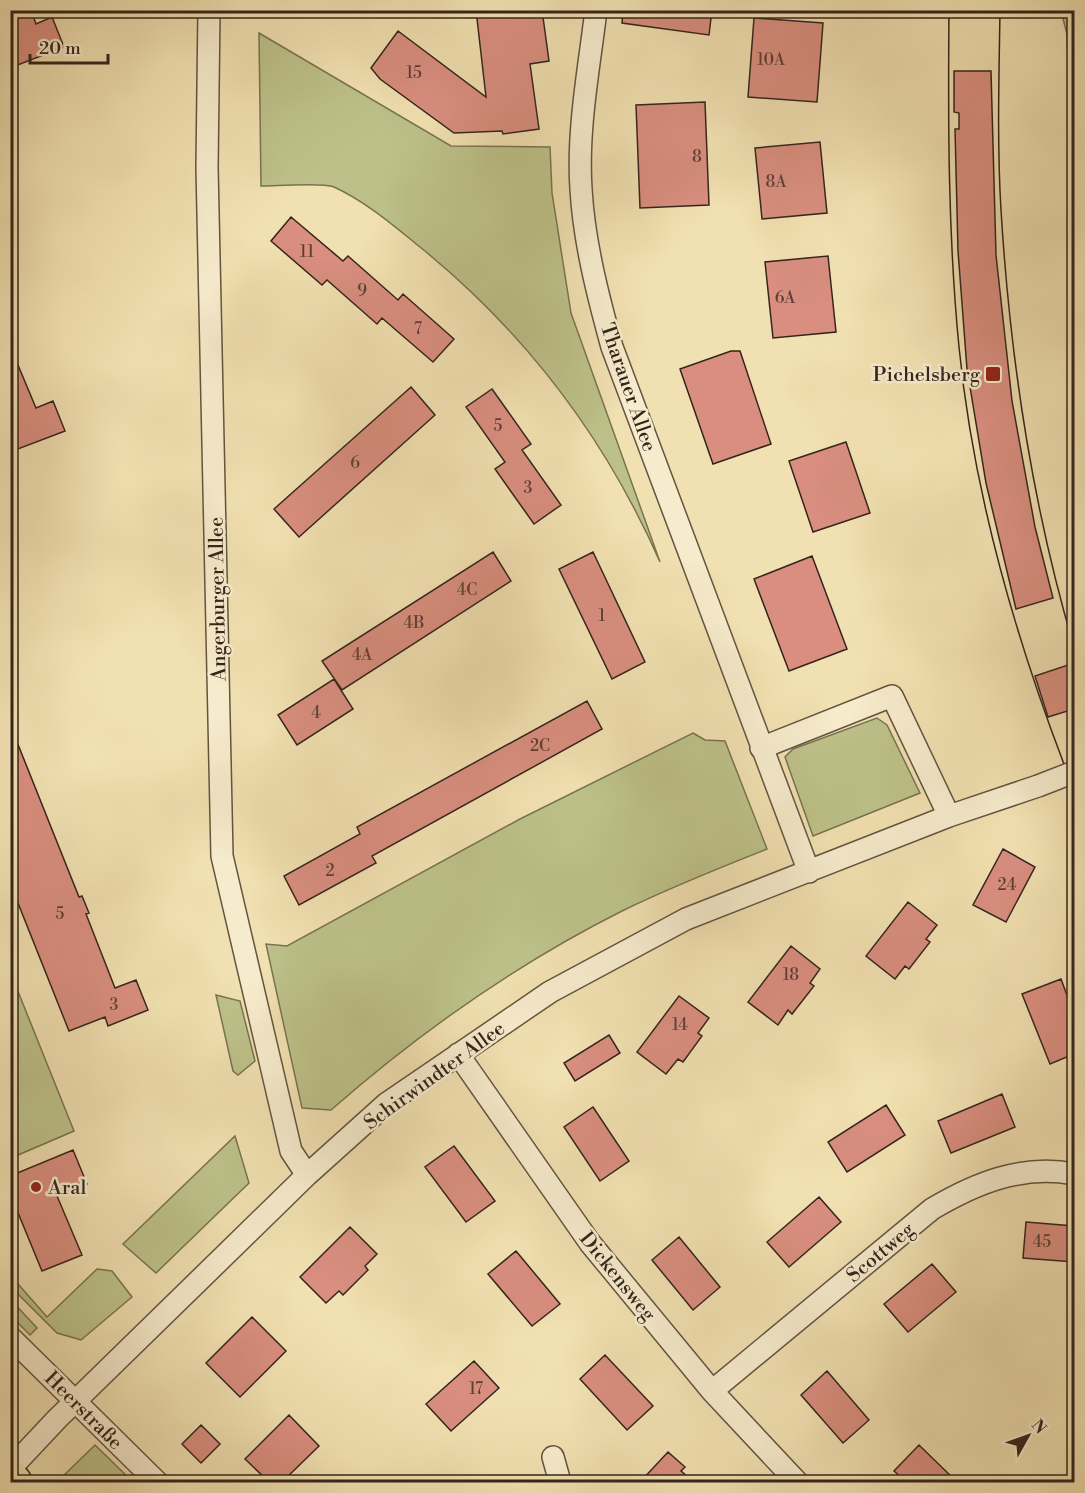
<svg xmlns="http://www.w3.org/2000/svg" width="1085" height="1493" font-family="'Libre Bodoni',serif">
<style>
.green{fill:#bdc189;stroke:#787352;stroke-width:1.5}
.building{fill:#d98e7f;stroke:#34251b;stroke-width:1.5}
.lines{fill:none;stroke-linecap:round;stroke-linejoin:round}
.minor-casing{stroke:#635440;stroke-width:24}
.primary-casing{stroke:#34251b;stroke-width:36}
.minor{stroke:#f6ebcc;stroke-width:21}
.primary{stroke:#f1e0b1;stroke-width:33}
.tram{stroke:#34251b;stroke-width:1.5}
.minor-bridge-casing{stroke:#635440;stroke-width:24;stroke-linecap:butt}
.minor-bridge{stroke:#f6ebcc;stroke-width:21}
.poi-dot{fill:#8f2418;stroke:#f6ebcc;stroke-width:2}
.labels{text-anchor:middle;stroke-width:5;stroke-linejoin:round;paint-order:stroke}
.number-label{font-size:16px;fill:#5d3f34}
.poi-label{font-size:20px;fill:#34251b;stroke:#f6ebcc;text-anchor:end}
.street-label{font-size:20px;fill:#34251b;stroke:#f6ebcc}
</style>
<rect width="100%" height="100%" fill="#f1e0b1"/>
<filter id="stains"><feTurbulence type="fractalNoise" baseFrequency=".00333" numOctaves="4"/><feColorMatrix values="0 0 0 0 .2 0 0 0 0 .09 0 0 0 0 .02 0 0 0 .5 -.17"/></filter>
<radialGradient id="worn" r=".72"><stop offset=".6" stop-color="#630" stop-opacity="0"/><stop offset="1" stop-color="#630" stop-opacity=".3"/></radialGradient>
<!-- green -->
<path class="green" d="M1061,11H1074V198L1067,34Z
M259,33L451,146L550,147L552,193L571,313L660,562C605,437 526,333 420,247C394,226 365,201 334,187C323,182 276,186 261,186Z
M877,718L887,725L920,793L813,836L785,757L793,749Z
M693,733L705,740L725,741L767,849C719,868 671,887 624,910C518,963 420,1032 331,1110L302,1108L266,944L287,946L520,819Z
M15,984L74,1131L11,1158L10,985Z
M216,995L240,1001L255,1061L238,1075L233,1071Z
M235,1136L249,1183L156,1273L123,1244Z
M97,1269L112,1271L132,1297L81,1340L57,1333L11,1287V1276L47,1317Z
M11,1300L37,1328L30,1335L11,1316Z
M95,1445L133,1482H57Z"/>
<!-- building -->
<path class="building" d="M10,10H31L36,24L52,17L64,47L10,68Z
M476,10H542L549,61L530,64L539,129L503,134L502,131L454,133L380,79L371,68L398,31L486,97Z
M623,10H712L709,35L622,23Z
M754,18L823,23L817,102L748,97Z
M954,71H991L996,255L1012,401L1035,527L1053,598L1016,609L986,483L967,369L958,251L955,129H959V113L954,112Z
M705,102L709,205L640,208L636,105Z
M820,142L827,213L762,219L755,148Z
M291,217L343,261L348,256L398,300L403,294L454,339L433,362L382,318L377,324L327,280L322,285L271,241Z
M828,256L836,332L773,338L765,262Z
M10,346L36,408L53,401L65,431L10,452Z
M731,351H740L771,444L713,464L680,369Z
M411,387L435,415L299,537L274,509Z
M492,389L531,444L522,450L561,505L534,524L495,469L505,462L466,407Z
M846,442L870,513L813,532L789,461Z
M493,552L511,581L342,690L322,661Z
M593,552L645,662L612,679L559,569Z
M812,556L847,649L789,671L754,579Z
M1074,663V709L1048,717L1035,676Z
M334,679L353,709L297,745L278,715Z
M587,701L602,729L372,856L376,863L299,905L284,876L360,834L357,827Z
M11,727L79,897L82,896L89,913L86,914L115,988L136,980L148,1010L108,1026L105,1017L69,1031L10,883Z
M1003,849L1035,867L1006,922L973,905Z
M908,902L937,925L926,939L930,942L909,969L905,966L895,979L866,956Z
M791,946L820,969L810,983L814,986L792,1014L788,1010L778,1025L748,1002Z
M1061,979L1074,1014V1054L1050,1064L1022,994Z
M679,996L709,1018L698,1033L702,1036L683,1062L678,1059L666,1074L637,1052Z
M609,1035L620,1053L575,1081L564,1063Z
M1002,1094L1015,1127L951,1153L938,1121Z
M886,1105L905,1135L847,1172L828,1142Z
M593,1107L629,1161L600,1181L564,1127Z
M454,1146L495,1201L466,1222L425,1167Z
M73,1150L87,1184L57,1196L82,1255L42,1271L16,1208L10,1210V1176Z
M819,1197L841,1222L789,1267L767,1242Z
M1026,1222L1074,1226V1262L1023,1258Z
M350,1227L377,1254L365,1266L368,1270L343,1295L339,1291L326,1303L300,1277Z
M679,1237L720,1287L693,1310L652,1260Z
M516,1251L560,1304L532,1326L488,1274Z
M932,1264L956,1292L908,1332L884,1304Z
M252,1317L286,1351L240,1397L206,1363Z
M605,1355L653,1406L627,1430L580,1379Z
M474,1361L499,1388L451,1431L426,1404Z
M827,1371L869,1420L843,1443L801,1395Z
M289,1415L319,1446L282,1482H269L245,1459Z
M201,1425L220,1444L201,1463L182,1444Z
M919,1445L957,1482H906L894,1471Z
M668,1452L685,1467L681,1471L694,1482H640Z"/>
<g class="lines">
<!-- minor casing -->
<g class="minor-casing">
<path id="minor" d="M209,10L207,167L222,856L291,1151L307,1175
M596,10C589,69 577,130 581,189C584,242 598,296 612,347L809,872
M761,748L892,696L949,816
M458,1054L590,1243L712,1391L797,1482
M10,1337L157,1482
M712,1391L932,1209C976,1183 1022,1164 1074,1174
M553,1457L560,1482
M10,1469L57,1419L307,1175L386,1104L550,992L686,919L949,816L1038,786"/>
</g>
<!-- primary casing -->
<g class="primary-casing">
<path id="primary" d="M10,1476L15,1482"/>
</g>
<!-- minor -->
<use href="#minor" class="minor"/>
<!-- primary -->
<use href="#primary" class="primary"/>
<!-- tram -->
<path class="tram" d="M949,10C948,123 948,235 959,347C974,500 1018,648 1074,790
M1000,10C999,77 997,144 1001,210C1010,358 1032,505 1074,647"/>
<!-- minor-bridge casing -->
<g class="minor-bridge-casing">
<path id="minor-bridge" d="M1038,786L1074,772"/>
</g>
<!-- minor-bridge -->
<use href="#minor-bridge" class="minor-bridge"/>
</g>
<!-- markers -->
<g class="poi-dot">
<rect x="985" y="366" width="16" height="16" rx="3"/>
<circle cx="36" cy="1187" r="6"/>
</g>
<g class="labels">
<!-- number labels -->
<g class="number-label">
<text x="771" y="65">10A</text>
<text x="414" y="78">15</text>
<text x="697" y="162">8</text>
<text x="776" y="187">8A</text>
<text x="307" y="257">11</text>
<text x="362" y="296">9</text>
<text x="785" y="303">6A</text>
<text x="418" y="334">7</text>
<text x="498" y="431">5</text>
<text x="355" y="468">6</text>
<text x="528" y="493">3</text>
<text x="467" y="595">4C</text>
<text x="602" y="621">1</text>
<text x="414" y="628">4B</text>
<text x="362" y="660">4A</text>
<text x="316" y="718">4</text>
<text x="540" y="751">2C</text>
<text x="330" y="876">2</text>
<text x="1007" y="890">24</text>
<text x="60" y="919">5</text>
<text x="791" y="980">18</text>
<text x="114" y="1010">3</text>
<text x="680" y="1030">14</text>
<text x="1042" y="1247">45</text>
<text x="476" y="1394">17</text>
</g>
<!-- poi labels -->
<g class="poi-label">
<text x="980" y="381">Pichelsberg</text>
<text x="48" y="1194" text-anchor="start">Aral</text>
</g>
<!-- street labels -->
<g class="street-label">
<text transform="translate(629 387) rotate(71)" y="7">Tharauer Allee</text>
<text transform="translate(217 599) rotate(-91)" y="7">Angerburger Allee</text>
<text transform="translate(434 1075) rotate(-36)" y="7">Schirwindter Allee</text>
<text transform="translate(880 1252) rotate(-40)" y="7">Scottweg</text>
<text transform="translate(618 1276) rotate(51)" y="7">Dickensweg</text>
<text transform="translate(84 1410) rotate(45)" y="7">Heerstraße</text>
</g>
</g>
<!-- margin -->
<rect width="1085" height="1493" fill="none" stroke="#f1e0b1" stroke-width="36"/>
<rect x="12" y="12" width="1061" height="1469" fill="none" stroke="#34251b" stroke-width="3"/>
<rect x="18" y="18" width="1049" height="1457" fill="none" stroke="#34251b" stroke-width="1.5"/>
<!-- north arrow -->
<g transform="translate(1028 1436) rotate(50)" stroke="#f6ebcc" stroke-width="4.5" paint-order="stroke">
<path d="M0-4.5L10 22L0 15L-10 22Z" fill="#34251b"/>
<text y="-9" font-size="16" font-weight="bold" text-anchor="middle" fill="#34251b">N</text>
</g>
<!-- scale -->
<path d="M30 54v9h78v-9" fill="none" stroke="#34251b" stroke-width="3"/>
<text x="39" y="54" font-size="18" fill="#34251b" stroke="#f6ebcc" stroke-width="4.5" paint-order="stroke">20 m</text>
<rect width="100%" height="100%" filter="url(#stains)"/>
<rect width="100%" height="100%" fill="url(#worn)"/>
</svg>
